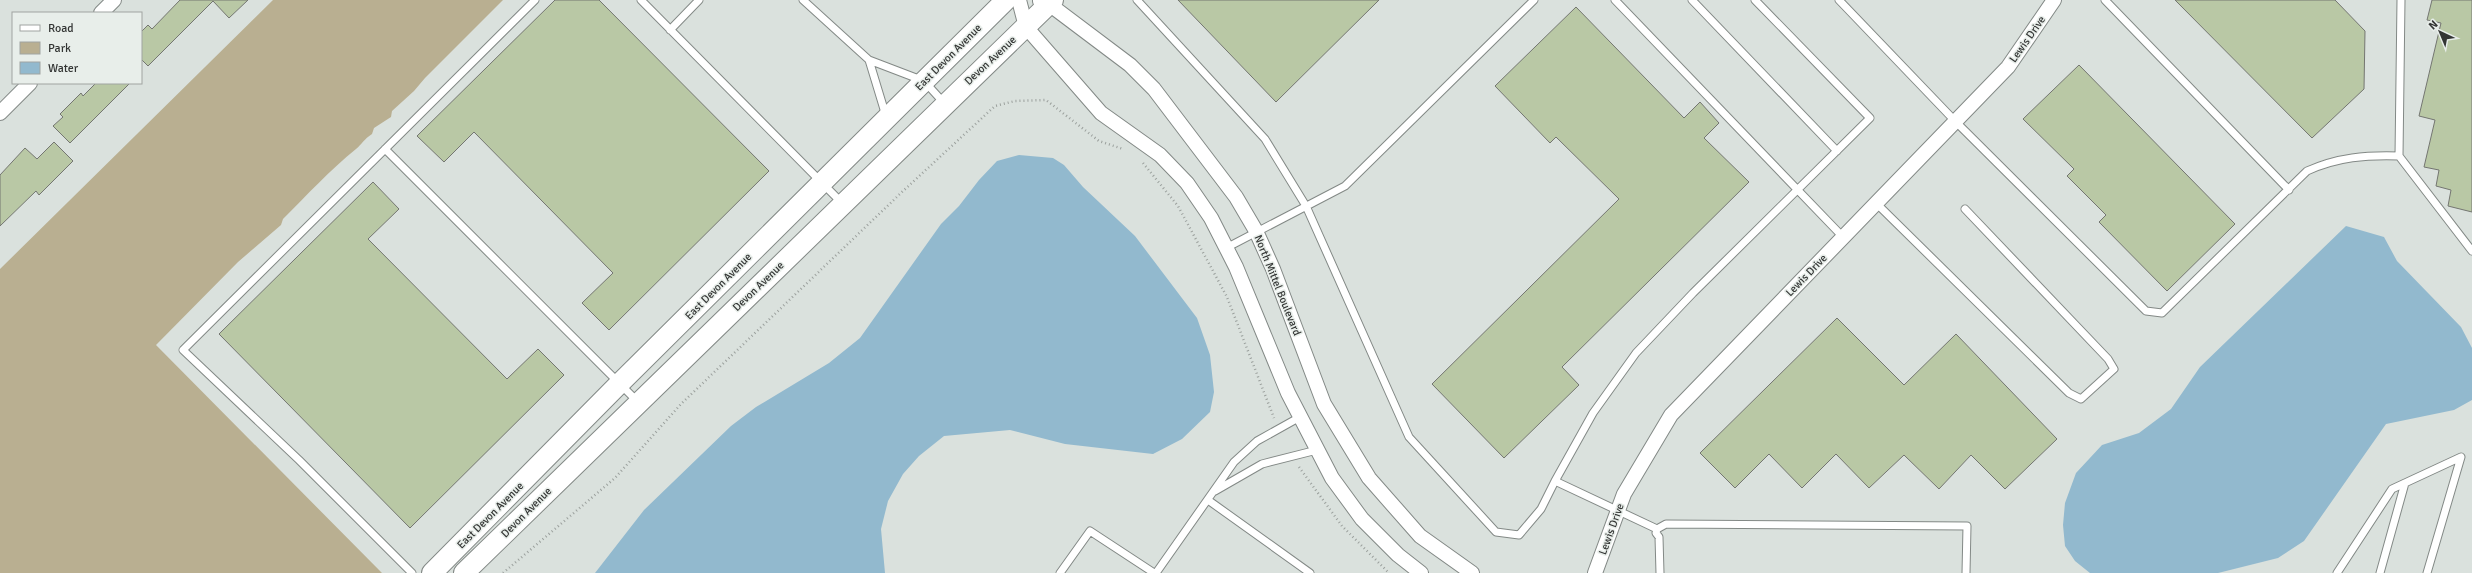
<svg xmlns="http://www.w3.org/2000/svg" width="2472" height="573" font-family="Signika,sans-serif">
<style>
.green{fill:#b9af91}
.water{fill:#92b9ce}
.building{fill:#b9c8a5;stroke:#747671}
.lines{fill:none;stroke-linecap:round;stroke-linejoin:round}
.lane-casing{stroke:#838986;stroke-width:9}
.street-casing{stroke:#838986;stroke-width:16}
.secondary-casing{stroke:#838986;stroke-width:22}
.path{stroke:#9ba09d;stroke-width:2.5;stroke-dasharray:1 3;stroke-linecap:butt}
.lane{stroke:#fff;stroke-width:7}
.street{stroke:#fff;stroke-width:14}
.secondary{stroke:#fff;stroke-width:20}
.labels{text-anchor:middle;stroke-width:3;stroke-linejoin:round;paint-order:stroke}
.street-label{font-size:11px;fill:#333534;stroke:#e8eeea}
</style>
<rect width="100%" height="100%" fill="#dae1dd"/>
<!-- green -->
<path class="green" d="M273,0H503L425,78L414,91L392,111L391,117L374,128L372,134C364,139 362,144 356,149C330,170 307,195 283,219L281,225L238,262L156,345L382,573H0V269Z"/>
<!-- water -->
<path class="water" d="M1019,155L1053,158L1064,165L1083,187L1135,236L1197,318L1210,355L1214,392L1210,412L1182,439L1153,454L1065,444L1010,430L944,436L919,456L903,474L888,501L881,529L885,573H595L644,510L731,426L756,407L829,363L860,338L941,224L959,206L979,180L997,161Z
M2346,226L2384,237L2397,261L2461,327L2472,348V400L2454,410L2386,424L2304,541L2278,558L2218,573H2090L2075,561L2065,546L2063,525L2065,503L2076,473L2102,445L2139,433L2171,409L2200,367Z"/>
<!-- building -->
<path class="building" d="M180,0H248L229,18L213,1L148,66L141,59V32L148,25L152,29Z
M555,0H599L769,171L609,330L582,303L613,273L474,132L444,162L417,136Z
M1178,0H1379L1276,102Z
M2175,0H2335L2365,31L2364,89L2312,138Z
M2432,0H2472V212L2448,206L2451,190L2436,186L2439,170L2424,167L2435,120L2419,116L2441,23L2427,20Z
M1576,7L1684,118L1700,102L1719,123L1704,138L1749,182L1562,367L1579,385L1504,458L1432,384L1619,199L1556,137L1550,143L1495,86Z
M2079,65L2235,224L2167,291L2099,222L2106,215L2067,176L2074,169L2023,119Z
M96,83H130L70,143L53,126L63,117L60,114L81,93L83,96Z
M54,142L73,161L39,195L36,191L0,226V175L25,148L37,159Z
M373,182L399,209L368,239L507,379L538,349L564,375L410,528L219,334Z
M1837,318L1904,385L1956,334L2057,439L2005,489L1971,455L1939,489L1904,455L1869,488L1836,454L1802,488L1769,454L1735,488L1700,453Z"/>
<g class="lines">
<!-- lane casing -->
<g class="lane-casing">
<path id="lane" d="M641,0L842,203
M803,0L869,60L924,81L944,103
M1137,0L1265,139L1306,206L1409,437L1496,532L1519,535L1541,509L1555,481L1657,529
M1615,0L1843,237
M1692,0L1837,151
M1839,0L1955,121L2146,311L2162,313L2307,171C2338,157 2366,155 2399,156
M2105,0L2289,190
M2401,0L2399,156L2472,251
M670,30L699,0
M869,60L886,116
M385,149L638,402
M1876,203L2069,393L2081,399L2114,369L2108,359L1965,209
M1226,248L1345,186L1534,0
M1555,481L1593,413L1636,353L1693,293L1870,118L1755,0
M1215,491L1262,464L1317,450
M1208,500L1310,573
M412,573L299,460L183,350L535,0
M1060,573L1090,531L1154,573
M1156,573L1234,462L1257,441L1300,417
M1660,573L1659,537L1656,533L1657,529L1666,524L1967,526L1966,573
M2337,573L2392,489L2461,457L2427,573
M2380,573L2405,483"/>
</g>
<!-- street casing -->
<g class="street-casing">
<path id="street" d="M1019,0L1026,27L1101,113L1160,155L1187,183L1211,218L1236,267L1288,393L1332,478L1362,519L1398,555L1421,573
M1040,1L1049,4L1130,65L1154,89L1236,197L1256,231L1273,269L1324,404L1369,478L1420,536L1472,573
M101,13L114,0
M0,113L30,83
M1595,573L1624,494L1671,415L2008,67L2054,0"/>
</g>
<!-- secondary casing -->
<g class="secondary-casing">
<path id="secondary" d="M432,573L619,384L1006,0
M464,573L1053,0"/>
</g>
<!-- path -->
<path class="path" d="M1143,163L1178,206L1227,297L1274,418
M1299,467L1342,526L1389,573
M503,573L615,478L681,404L902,192L995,106L1015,101L1046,100L1099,141L1123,149"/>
<!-- lane -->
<use href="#lane" class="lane"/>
<!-- street -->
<use href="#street" class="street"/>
<!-- secondary -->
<use href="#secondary" class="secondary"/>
</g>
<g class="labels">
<!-- street labels -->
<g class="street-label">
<text transform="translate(2027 39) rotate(-55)" y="4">Lewis Drive</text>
<text transform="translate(948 57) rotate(-45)" y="4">East Devon Avenue</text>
<text transform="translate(990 60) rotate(-43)" y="4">Devon Avenue</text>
<text transform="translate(1806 275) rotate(-46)" y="4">Lewis Drive</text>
<text transform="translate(1278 285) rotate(68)" y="4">North Mittel Boulevard</text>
<text transform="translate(718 286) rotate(-45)" y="4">East Devon Avenue</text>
<text transform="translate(758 286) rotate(-44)" y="4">Devon Avenue</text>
<text transform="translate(526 512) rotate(-45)" y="4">Devon Avenue</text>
<text transform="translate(490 515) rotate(-45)" y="4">East Devon Avenue</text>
<text transform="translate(1611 529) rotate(-70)" y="4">Lewis Drive</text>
</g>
</g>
<!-- legend -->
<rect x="12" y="12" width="130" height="72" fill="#e8eeea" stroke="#a0a4a1"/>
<rect x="20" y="25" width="20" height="6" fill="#ffffff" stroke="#a0a4a1"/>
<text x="48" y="32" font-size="12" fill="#333534">Road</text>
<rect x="20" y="42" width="20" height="12" fill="#b9af91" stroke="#a0a4a1"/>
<text x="48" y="52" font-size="12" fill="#333534">Park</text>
<rect x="20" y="62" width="20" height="12" fill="#92b9ce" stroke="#a0a4a1"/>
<text x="48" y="72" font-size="12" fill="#333534">Water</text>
<!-- north arrow -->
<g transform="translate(2440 32) rotate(316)" stroke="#e8eeea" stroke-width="3" paint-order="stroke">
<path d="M0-3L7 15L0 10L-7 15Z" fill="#333534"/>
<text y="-6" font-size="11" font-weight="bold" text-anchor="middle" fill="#333534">N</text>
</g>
</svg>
